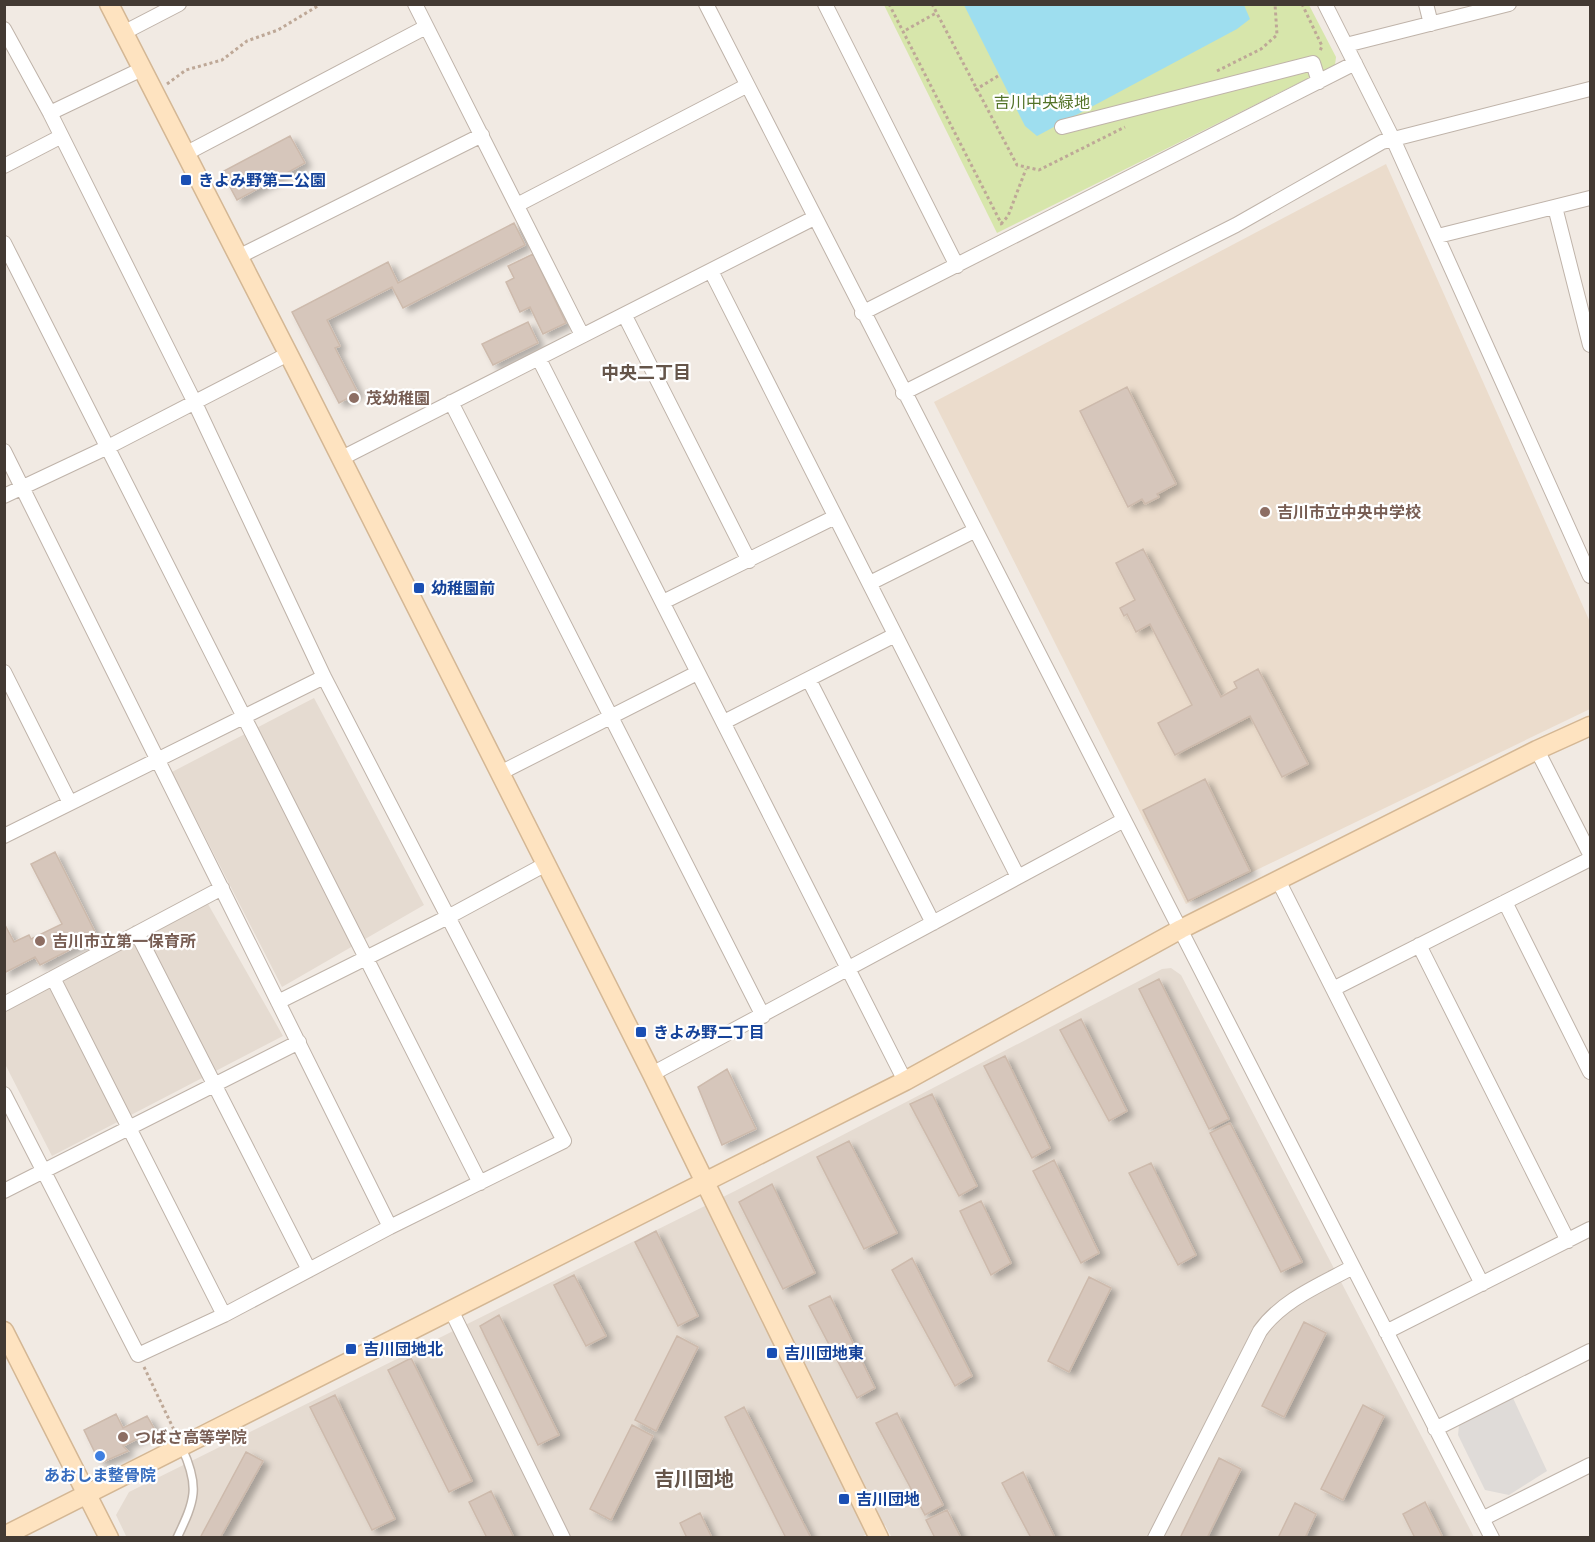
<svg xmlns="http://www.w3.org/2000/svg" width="1595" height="1542" font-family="Rubik,'Noto Sans JP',sans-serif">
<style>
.residential{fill:#e5dbd1}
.education{fill:#ebdccc}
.green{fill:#d7e6ab}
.parking{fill:#dfdbd8}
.water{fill:#9edeef}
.building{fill:#d6c6bb;stroke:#cdbaac;stroke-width:1.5;filter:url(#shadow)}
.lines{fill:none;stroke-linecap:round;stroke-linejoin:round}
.lane-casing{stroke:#bfb3a9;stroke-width:10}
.street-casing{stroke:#bfb3a9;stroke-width:16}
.secondary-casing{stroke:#d4b794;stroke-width:21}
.path{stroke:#bea897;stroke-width:3;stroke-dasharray:3 3;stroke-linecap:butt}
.lane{stroke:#fff;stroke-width:7}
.street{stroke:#fff;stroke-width:14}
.secondary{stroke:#fee3c0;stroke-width:18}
.transit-dot{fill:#1a4fb4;stroke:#fff;stroke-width:2}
.education-dot{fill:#8d6e63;stroke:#fff;stroke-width:2}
.shop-dot{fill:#3f7fe0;stroke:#fff;stroke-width:2}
.labels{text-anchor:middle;stroke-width:4.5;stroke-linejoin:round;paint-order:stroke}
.park-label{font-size:16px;fill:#537328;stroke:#fff}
.transit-label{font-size:16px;font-weight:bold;fill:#164399;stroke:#fff;text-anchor:start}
.education-label{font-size:16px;font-weight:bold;fill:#785e54;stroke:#fff;text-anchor:start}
.shop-label{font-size:16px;font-weight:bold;fill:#366cbe;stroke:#fff}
.neighbourhood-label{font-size:18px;font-weight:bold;fill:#65554a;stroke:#fff}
.quarter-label{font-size:20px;font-weight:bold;fill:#65554a;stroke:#fff}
</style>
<defs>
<filter id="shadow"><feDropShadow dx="6" dy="4" stdDeviation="3" flood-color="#0004"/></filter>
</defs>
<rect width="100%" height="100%" fill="#f1eae3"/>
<!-- residential -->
<path class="residential" d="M314,698L424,905L282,987L172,772Z
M208,904L283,1036L52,1156L5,1064V1009Z
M1171,968L1181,975L1474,1537L892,1538L885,1525L859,1538H127L116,1515L129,1492L735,1191L1162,969Z"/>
<!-- education -->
<path class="education" d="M1386,164L1590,622V709L1186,904L934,402Z"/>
<!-- green -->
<path class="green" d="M884,5H1309L1336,57L1335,65L997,233Z"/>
<!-- parking -->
<path class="parking" d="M1513,1398L1547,1471L1509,1495L1485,1490L1458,1435L1459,1425Z"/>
<!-- water -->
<path class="water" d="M964,5H1244L1250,19L1237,29L1037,136L1025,126Z"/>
<!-- building -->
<path class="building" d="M290,136L305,163L237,200L222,172Z
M514,223L525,245L403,308L392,287L327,320L340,346L335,348L358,393L339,403L292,312L388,262L398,283Z
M533,254L566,323L543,334L530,307L520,312L506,282L514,278L508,266Z
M528,322L538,343L493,365L482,344Z
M1127,387L1176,484L1157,494L1159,497L1145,504L1142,499L1128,507L1080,411Z
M1143,549L1221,697L1237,688L1234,682L1258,669L1308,764L1282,777L1250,716L1175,755L1158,723L1192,705L1150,624L1136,632L1127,614L1124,616L1120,608L1135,600L1116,563Z
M1205,779L1250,871L1188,901L1143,810Z
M55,852L97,936L40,965L35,957L4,973V923L14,942L29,935L31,939L62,924L31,864Z
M1159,979L1229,1119L1209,1129L1139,989Z
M1081,1019L1127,1111L1109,1121L1060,1030Z
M1005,1056L1050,1148L1032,1158L984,1066Z
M727,1069L756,1129L722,1145L698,1087Z
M932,1094L977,1186L959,1196L910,1104Z
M1230,1123L1302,1262L1281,1272L1210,1133Z
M849,1141L897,1233L864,1249L817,1157Z
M1054,1160L1099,1253L1081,1263L1033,1171Z
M1151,1163L1196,1255L1178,1265L1129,1173Z
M772,1184L815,1273L783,1289L739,1202Z
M981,1201L1011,1263L991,1275L960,1211Z
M656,1231L698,1316L678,1326L635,1242Z
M912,1258L972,1376L955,1386L892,1270Z
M574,1275L606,1336L586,1346L554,1285Z
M1089,1277L1111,1288L1069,1372L1048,1361Z
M830,1296L875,1388L857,1398L809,1306Z
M499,1315L559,1435L538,1445L480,1326Z
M1304,1322L1326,1333L1284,1417L1262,1406Z
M677,1336L698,1347L656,1431L635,1420Z
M411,1358L472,1481L449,1492L388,1370Z
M335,1395L395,1519L372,1530L310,1407Z
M1363,1405L1384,1416L1343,1500L1321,1489Z
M744,1407L811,1538H786L725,1417Z
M897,1413L943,1505L925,1515L876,1423Z
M116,1414L123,1428L147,1416L155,1430L123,1446L128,1451L103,1462L99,1461L84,1430Z
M632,1425L653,1436L611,1520L590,1509Z
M246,1452L263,1461L220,1538H200Z
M1219,1458L1241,1469L1207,1538H1180Z
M1023,1472L1055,1538H1031L1002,1483Z
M491,1491L514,1538H487L469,1502Z
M1425,1502L1443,1538H1415L1403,1514Z
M1295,1503L1316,1514L1305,1538H1278Z
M947,1510L961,1538H935L926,1520Z
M700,1513L712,1538H687L680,1523Z"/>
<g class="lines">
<!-- lane casing -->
<g class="lane-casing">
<path id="lane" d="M177,1538C195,1500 200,1487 182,1448"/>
</g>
<!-- street casing -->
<g class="street-casing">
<path id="street" d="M415,4L582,335
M706,4L1492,1538
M825,4L957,266
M1325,4L1393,139L1590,576
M1426,4L1431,24
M4,29L50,113L194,401L324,677L564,1141L390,1227L224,1315L138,1355L4,1094
M123,33L179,4
M1346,45L1509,4
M50,113L142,69
M1062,127L1313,63L1319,82
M185,154L426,27
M4,166L60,137
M517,205L746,86
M1555,207L1590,345
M1438,236L1590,198
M4,243L480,1183
M238,257L482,135
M711,271L1018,877
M862,313L1355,63
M625,316L749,561
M539,359L905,1081
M903,393L1236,225L1382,142L1590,89
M451,402L763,1016
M4,451L390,1227
M340,459L814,218
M4,496L108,447L288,354
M870,583L974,531
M663,602L835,517
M4,672L70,803
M809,680L933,923
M724,722L895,635
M1537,750L1590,854
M500,773L697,673
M4,836L324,677
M1278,880L1482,1284
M1505,902L1590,1072
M137,933L309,1270
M1419,945L1568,1241
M53,978L224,1315
M1333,989L1590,859
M278,1002L448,917L546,864
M4,1004L222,888
M652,1074L1124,820
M4,1191L299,1042
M451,1310L563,1538
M1386,1332L1590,1229
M1435,1429L1590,1351
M1482,1519L1590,1465
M1155,1538L1260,1331C1282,1300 1320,1285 1353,1267"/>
</g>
<!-- secondary casing -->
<g class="secondary-casing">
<path id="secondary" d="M109,4L294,365L652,1074L879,1538
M4,1331L109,1538
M4,1536L784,1142L905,1081L1181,929L1537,750L1590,726"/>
</g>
<!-- path -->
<path class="path" d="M889,4L1002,225
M932,4L1017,165L1039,170L1125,127
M1302,4L1322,46L1320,51
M906,30L936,13
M1217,71L1261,49L1277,35L1275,4
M167,84L186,70L222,60L247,41L278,30L321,4
M975,90L998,76
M1001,224L1008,216L1026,169
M144,1367L175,1432"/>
<!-- lane -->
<use href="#lane" class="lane"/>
<!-- street -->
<use href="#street" class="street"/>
<!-- secondary -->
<use href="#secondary" class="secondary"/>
</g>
<!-- markers -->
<g class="transit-dot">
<rect x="180" y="174" width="12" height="12" rx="3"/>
<rect x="413" y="582" width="12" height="12" rx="3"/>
<rect x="635" y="1026" width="12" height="12" rx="3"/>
<rect x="345" y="1343" width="12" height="12" rx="3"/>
<rect x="766" y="1347" width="12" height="12" rx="3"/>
<rect x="838" y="1493" width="12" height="12" rx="3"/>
</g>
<g class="education-dot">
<circle cx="354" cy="398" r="6"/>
<circle cx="1265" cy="512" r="6"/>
<circle cx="40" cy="941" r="6"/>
<circle cx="123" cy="1437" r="6"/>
</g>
<circle class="shop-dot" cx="100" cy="1456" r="6"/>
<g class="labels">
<!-- park labels -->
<g class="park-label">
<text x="1042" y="108">吉川中央緑地</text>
</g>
<!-- transit labels -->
<g class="transit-label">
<text x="198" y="186">きよみ野第二公園</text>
<text x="431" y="594">幼稚園前</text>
<text x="653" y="1038">きよみ野二丁目</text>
<text x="363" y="1355">吉川団地北</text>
<text x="784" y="1359">吉川団地東</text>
<text x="856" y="1505">吉川団地</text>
</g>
<!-- education labels -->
<g class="education-label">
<text x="366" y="404">茂幼稚園</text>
<text x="1277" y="518">吉川市立中央中学校</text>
<text x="52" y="947">吉川市立第一保育所</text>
<text x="135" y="1443">つばさ高等学院</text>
</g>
<!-- shop labels -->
<g class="shop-label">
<text x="100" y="1481">あおしま整骨院</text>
</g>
<!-- neighbourhood labels -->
<g class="neighbourhood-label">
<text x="646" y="379">中央二丁目</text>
</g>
<!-- quarter labels -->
<g class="quarter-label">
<text x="694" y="1486">吉川団地</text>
</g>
</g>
<!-- border -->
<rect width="1595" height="1542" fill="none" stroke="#433a33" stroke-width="12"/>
</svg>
